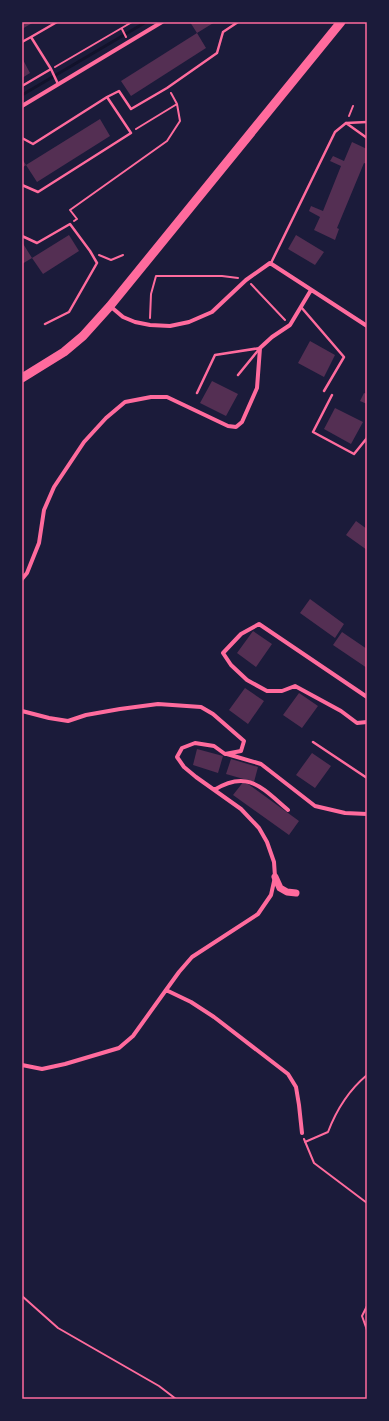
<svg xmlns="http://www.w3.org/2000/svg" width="389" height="1421" font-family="Mulish,sans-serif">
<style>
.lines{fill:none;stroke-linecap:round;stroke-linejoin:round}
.stream{stroke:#12122b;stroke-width:3}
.building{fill:#542f53}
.path{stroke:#ff6b9d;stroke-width:2}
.service{stroke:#ff6b9d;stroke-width:2.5}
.minor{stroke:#ff6b9d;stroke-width:4}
.secondary{stroke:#ff6b9d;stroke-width:7}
.trunk{stroke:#ff6b9d;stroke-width:9}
.neatline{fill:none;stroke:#ff6b9d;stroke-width:1.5}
</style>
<rect width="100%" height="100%" fill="#1b1b3a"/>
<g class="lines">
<!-- stream -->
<path class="stream" d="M22,95L146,22"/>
</g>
<!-- building -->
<path class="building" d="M22,22H34L22,29Z
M190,22H215L197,33Z
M197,33L206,48L131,96L121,81Z
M22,58L30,73L22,78Z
M100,119L110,136L37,182L26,165Z
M352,142L367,149V164L364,163L337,228L339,229L335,240L314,230L320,217L309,211L311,206L323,211L341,166L330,161L333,156L344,161Z
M22,159L26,165L22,168Z
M69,235L79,251L43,274L32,258Z
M296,235L324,252L315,265L288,249Z
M22,242L32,258L22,264Z
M310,341L335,355L324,377L298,363Z
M212,381L238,394L226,416L200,403Z
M364,393L367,394V404L360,401Z
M335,408L363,422L351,444L324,429Z
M356,521L367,529V550L346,535Z
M310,599L344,624L335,638L300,613Z
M253,631L272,644L256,667L237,653Z
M342,632L367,649V668L333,645Z
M245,688L264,701L248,724L229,710Z
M299,693L318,706L302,728L283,715Z
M197,749L223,756L218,773L193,765Z
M312,753L331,766L315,788L296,775Z
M231,759L258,767L254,782L226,774Z
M244,781L299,821L289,835L233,795Z"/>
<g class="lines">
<!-- path -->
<path class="path" d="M122,29L126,37
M55,67L132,22
M171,93L177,104
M349,116L353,106
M74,221L77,219L70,210L167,141L180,121L177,104L136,129
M99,255L111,260L123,255
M251,284L285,320
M150,318L151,294L156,276H222L238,278
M304,1139L314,1163L367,1203
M305,1142L328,1132C336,1111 349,1090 367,1075
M22,1296L58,1328L159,1386L176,1399
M367,1306L362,1316L367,1330"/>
<!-- service -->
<path class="service" d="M22,42L31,37
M51,69L58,84
M22,86L51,69L31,37L57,22
M107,97L119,91L131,109L167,88L217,53L223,32L238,22
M346,123L367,138
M22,138L33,144L107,97L131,133L38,192L22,185
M22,236L37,243L70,224L90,251L97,263L69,312L45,324
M271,263L335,132L346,123L367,122
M301,307L344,357L324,391
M197,393L215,355L260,348L238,375
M332,395L313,432L354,454L367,438
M313,742L367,778"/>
<!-- minor -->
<path class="minor" d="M22,106L162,22
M110,306L123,317L135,322L150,325L170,326L189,322L212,312L246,280L270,263L367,326
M22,579L27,573L39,543L44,510L54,487L84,442L106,418L125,402L151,397H167L228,426L236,427L242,422L257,388L260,348L272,337L290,325L311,290
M367,697L259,624L241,634L223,653L231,665L247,680L267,691H282L295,686L341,711L357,723L367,722
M22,711L49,718L68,721L86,715L120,709L158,704L201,707L213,714L244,741L241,751L225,754L214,746L195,743L182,748L177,757L184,767L196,777L241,809L259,828L267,842L274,862L275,877L271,895L258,914L192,957L179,972L166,990
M227,754L261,764L315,806L345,813L367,814
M214,790C248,769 262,788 288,810
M22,1065L42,1069L65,1064L119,1048L133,1036L166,990L191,1002L214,1017L288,1074L296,1087L299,1105L302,1133"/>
<!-- secondary -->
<path class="secondary" d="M275,877L280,888L287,892L296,893"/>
<!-- trunk -->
<path class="trunk" d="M22,378L64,352L83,336L110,306L341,22"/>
</g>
<!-- border -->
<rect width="389" height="1421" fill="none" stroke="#1b1b3a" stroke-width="46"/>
<rect x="23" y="23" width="343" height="1375" class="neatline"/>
</svg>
